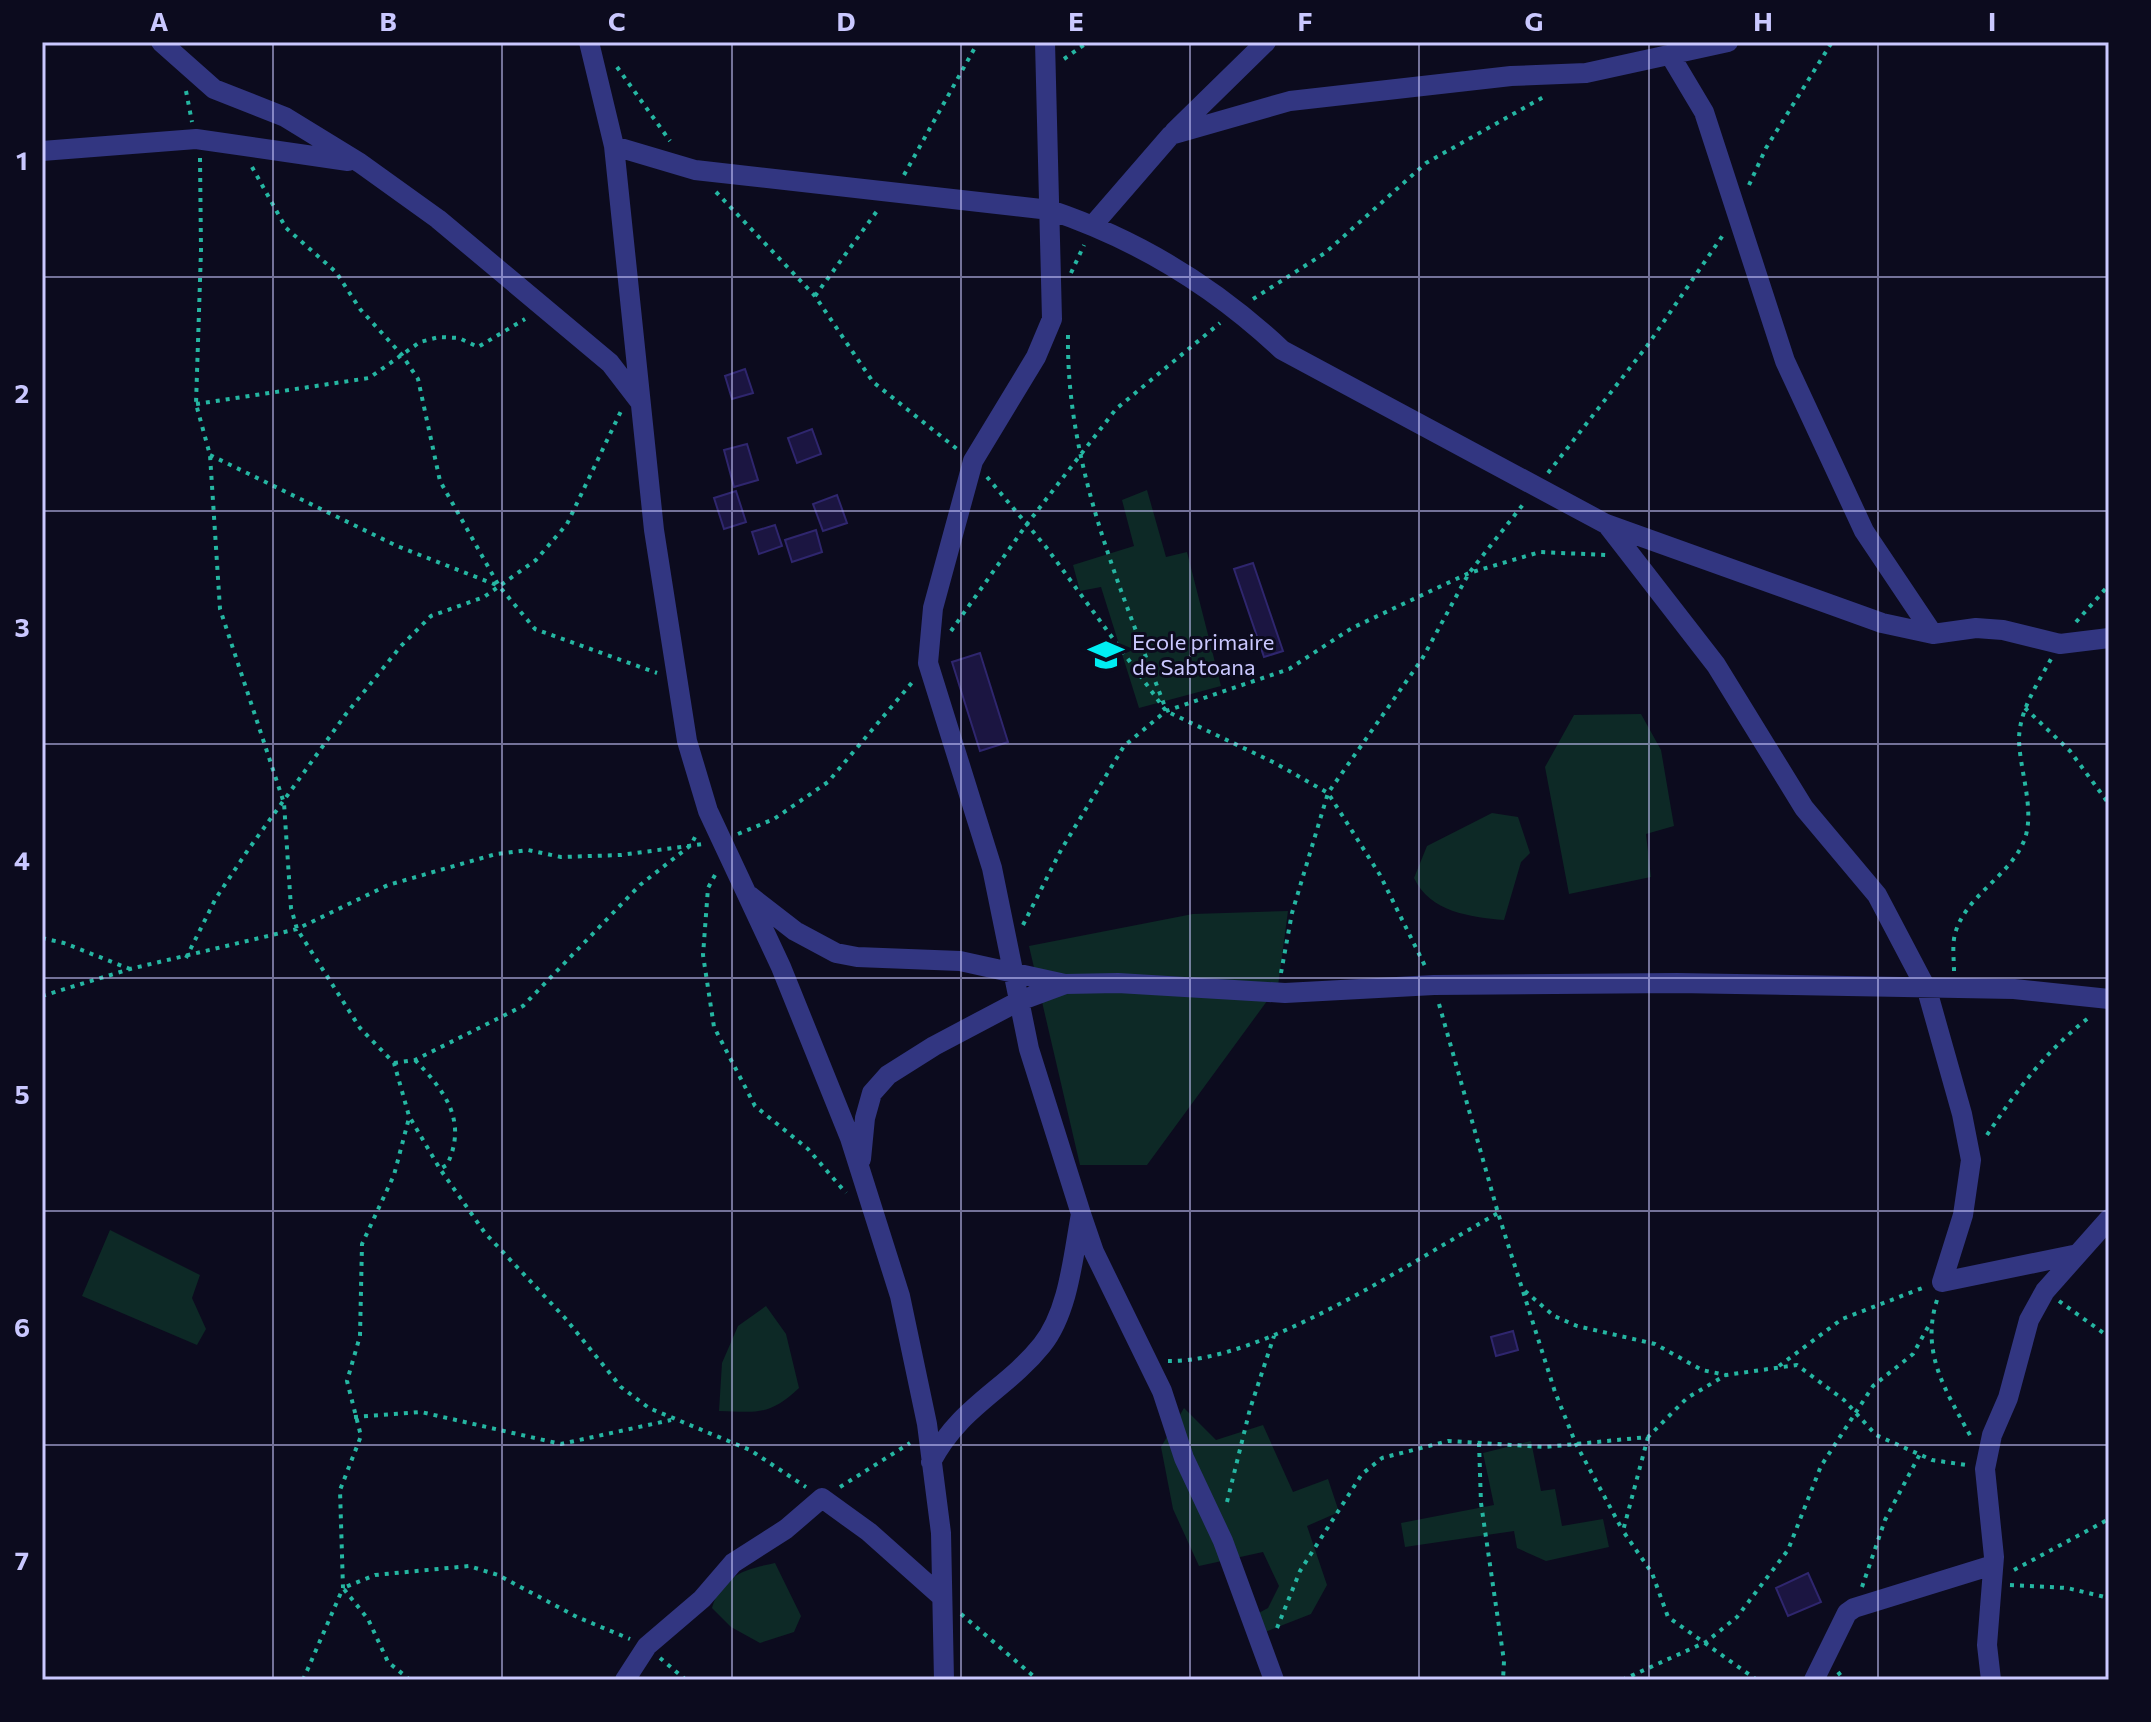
<svg xmlns="http://www.w3.org/2000/svg" width="2151" height="1722" font-family="Commissioner,sans-serif">
<style>
.green{fill:#0d2926}
.building{fill:#1b1541;stroke:#2f266e;stroke-width:2}
.lines{fill:none;stroke-linecap:round;stroke-linejoin:round}
.path{stroke:#25b6a2;stroke-width:4;stroke-dasharray:4 6;stroke-linecap:butt}
.minor{stroke:#323681;stroke-width:20}
.grid{fill:none;stroke:#cac8ff;stroke-width:2;stroke-opacity:0.55}
.labels{text-anchor:middle;stroke-width:6;stroke-linejoin:round;paint-order:stroke}
.poi-label{font-size:22px;fill:#cac8ff;stroke:#0c0b1e;text-anchor:start}
.neatline{fill:none;stroke:#cac8ff;stroke-width:3}
.grid-label{font-size:26px;text-anchor:middle;font-weight:bold;fill:#cac8ff}
</style>
<rect width="100%" height="100%" fill="#0c0b1e"/>
<!-- green -->
<path class="green" d="M1147,490L1166,557L1187,552L1221,686L1139,708L1101,587L1080,591L1073,565L1134,546L1122,500Z
M1641,714L1661,750L1674,826L1646,834L1651,877L1569,894L1545,767L1574,715Z
M1492,813L1518,817L1530,853L1521,862L1504,920C1470,917 1430,912 1414,878L1427,846Z
M1288,911L1278,986L1147,1165H1080L1029,946L1193,914Z
M110,1230L200,1275L192,1298L206,1329L197,1345L82,1296Z
M766,1306L786,1334L799,1388C769,1416 758,1412 719,1411L722,1363L738,1326Z
M1184,1408L1216,1440L1263,1425L1293,1492L1328,1479L1339,1512L1307,1526L1327,1585L1311,1614L1260,1634L1253,1616L1268,1608L1279,1586L1263,1552L1199,1566L1173,1509L1161,1447Z
M1531,1441L1541,1491L1555,1489L1562,1526L1603,1519L1609,1547L1546,1561L1517,1548L1514,1531L1405,1547L1401,1523L1494,1505L1483,1453Z
M775,1563L801,1616L794,1632L760,1643L731,1627L712,1608C721,1575 746,1569 775,1563Z"/>
<!-- building -->
<path class="building" d="M745,369L753,393L732,399L725,376Z
M812,429L821,454L797,463L788,438Z
M747,444L758,480L734,487L724,450Z
M736,491L746,522L724,529L714,498Z
M837,495L847,523L823,531L813,504Z
M775,525L782,546L759,554L752,532Z
M816,530L822,552L792,562L785,540Z
M1253,563L1283,651L1264,657L1234,569Z
M980,653L1008,742L980,751L952,662Z
M1513,1331L1518,1350L1496,1356L1491,1337Z
M1808,1573L1821,1602L1788,1616L1776,1588Z"/>
<g class="lines">
<!-- path -->
<path class="path" d="M1064,59L1088,42
M617,67L670,141
M186,91L192,122
M200,158L201,250L196,404L210,455L220,609L284,803L291,908L297,929L360,1028L394,1063L409,1116L440,1169L485,1233L565,1318L621,1387L649,1408L750,1450L806,1487
M252,167L286,228L336,272L360,309L402,355L418,379L440,481L499,586L535,629L657,673
M904,175L978,42
M1749,185L1766,148L1832,42
M716,192L815,296L873,382L957,449
M1071,273L1084,245
M815,296L877,211
M1253,299L1325,253L1426,163L1547,95
M1068,335C1066,465 1120,587 1165,707
M196,404L369,378L420,342L439,337L459,338L478,347L525,319
M210,455L397,546L499,586
M1548,473L1647,346L1723,235
M987,477L1046,547L1166,711L1275,763L1328,793L1380,875L1425,966
M2076,622L2109,585
M951,631L1027,524L1116,409L1220,323
M2025,708L2070,751L2109,804
M738,834L774,819L828,782L915,679
M715,875L708,888L703,955L714,1027L755,1106L808,1149L846,1193
M1023,925L1061,850L1124,746L1166,711L1289,669L1352,628L1469,573L1540,552L1606,555
M42,938L64,943L130,969
M186,958L216,898L248,850L346,714L401,646L431,616L484,597L536,560L567,524L622,409
M1954,971C1954,960 1952,945 1955,934C1965,896 2009,877 2024,841C2036,811 2019,769 2019,738C2020,709 2038,683 2051,659
M1281,973L1292,913L1328,793L1422,659L1469,573L1525,502
M42,996L130,969L297,929L388,885L496,854L528,850L561,857L621,855L703,844
M1439,1004L1498,1213L1555,1392L1576,1444L1623,1531
M415,1060C445,1091 468,1121 447,1165L440,1169
M394,1063L415,1060L523,1006L640,885L691,845L696,835
M1987,1135C2017,1090 2047,1049 2091,1016
M1525,1291L1554,1316L1577,1326L1655,1344L1702,1370L1726,1375L1797,1365L1844,1400L1876,1435L1932,1460L1966,1465
M1937,1300C1920,1353 1946,1391 1971,1437
M2059,1301L2109,1337
M1168,1361C1262,1363 1414,1260 1498,1213
M1779,1366L1842,1319L1925,1287
M354,1417L421,1412L561,1444L671,1420
M1648,1437L1623,1531L1652,1573L1668,1617L1757,1680
M1479,1443L1481,1503L1504,1661L1503,1680
M840,1487L910,1443
M1227,1502L1250,1409L1274,1336
M2014,1570L2109,1519
M2010,1585L2067,1588L2109,1598
M1862,1587L1885,1520L1920,1454
M961,1614L1038,1680
M1277,1628L1300,1571L1362,1474L1382,1458L1448,1441L1545,1447L1648,1437L1687,1398L1726,1375
M660,1658L686,1680
M1838,1672L1844,1680
M303,1680L343,1588L340,1490L361,1436L347,1381L360,1336L362,1244L394,1175L409,1118
M410,1680L388,1662L368,1619L343,1588L375,1575L469,1566L498,1575L577,1617L630,1639
M1622,1680L1706,1642L1737,1617L1788,1550L1821,1466L1873,1386L1913,1354L1928,1327"/>
<!-- minor -->
<path class="minor" d="M161,42L214,89L285,117L360,163L438,219L610,363L640,402
M589,42L614,146L654,530L687,741L708,811L781,967L850,1138L900,1296L927,1424L941,1533L944,1680
M1045,42L1052,319L1036,357L973,461L933,608L928,663L992,868L1029,1049L1081,1214L1094,1252L1162,1391L1184,1458L1223,1541L1274,1680
M1670,55L1704,112L1785,361L1864,531L1933,634
M1174,132L1266,42
M614,146L695,170L1050,210C1139,240 1214,286 1282,350L1606,524L1882,623L1933,634L1976,628L2003,630L2060,644L2109,638
M42,151L196,139L348,161
M1093,225L1171,135L1290,101L1511,76L1586,73L1728,42
M1609,527L1716,665L1804,808L1877,895L1927,990L1962,1114L1971,1160L1963,1215L1942,1282L2078,1254
M750,896L795,931L836,953L857,957L960,961L1065,984
M861,1159L865,1118L872,1093L888,1075L934,1046L1019,1001L1065,984L1118,983L1285,993L1434,985L1677,983L2014,989L2109,999
M931,1462C960,1406 1006,1390 1042,1345C1069,1311 1073,1256 1081,1214
M625,1680L647,1646L702,1599L733,1563L786,1529L822,1498L869,1532L942,1597
M1814,1680L1847,1613L1854,1608L1993,1565
M1991,1680L1987,1645L1994,1557L1985,1469L1992,1435L2008,1398L2029,1320L2045,1291L2109,1219"/>
</g>
<!-- grid -->
<path class="grid" d="M273,42V1680M502,42V1680M732,42V1680M961,42V1680M1190,42V1680M1419,42V1680M1649,42V1680M1878,42V1680M42,277H2109M42,511H2109M42,744H2109M42,978H2109M42,1211H2109M42,1445H2109"/>
<!-- icons -->
<defs>
<g id="school-bare" transform="scale(2.76)"><path d="M0-5L7-2L0 1L-7-2ZM-4 1L0 2.5L4 1V4Q0 6-4 4Z" fill="#00eef3" stroke="#0c0b1e" stroke-width="2.5" paint-order="stroke"/></g>
</defs>
<g fill-rule="evenodd">
<use href="#school-bare" x="1106" y="655"/>
</g>
<g class="labels">
<!-- poi labels -->
<g class="poi-label">
<text x="1132" y="650">Ecole primaire<tspan x="1132" dy="25">de Sabtoana</tspan></text>
</g>
</g>
<!-- border -->
<rect width="2151" height="1722" fill="none" stroke="#0c0b1e" stroke-width="88"/>
<rect x="44" y="44" width="2063" height="1634" class="neatline"/>
<g class="grid-label">
<text x="159" y="31">A</text>
<text x="388" y="31">B</text>
<text x="617" y="31">C</text>
<text x="846" y="31">D</text>
<text x="1076" y="31">E</text>
<text x="1305" y="31">F</text>
<text x="1534" y="31">G</text>
<text x="1763" y="31">H</text>
<text x="1992" y="31">I</text>
<text x="22" y="170">1</text>
<text x="22" y="403">2</text>
<text x="22" y="637">3</text>
<text x="22" y="870">4</text>
<text x="22" y="1104">5</text>
<text x="22" y="1337">6</text>
<text x="22" y="1570">7</text>
</g>
</svg>
